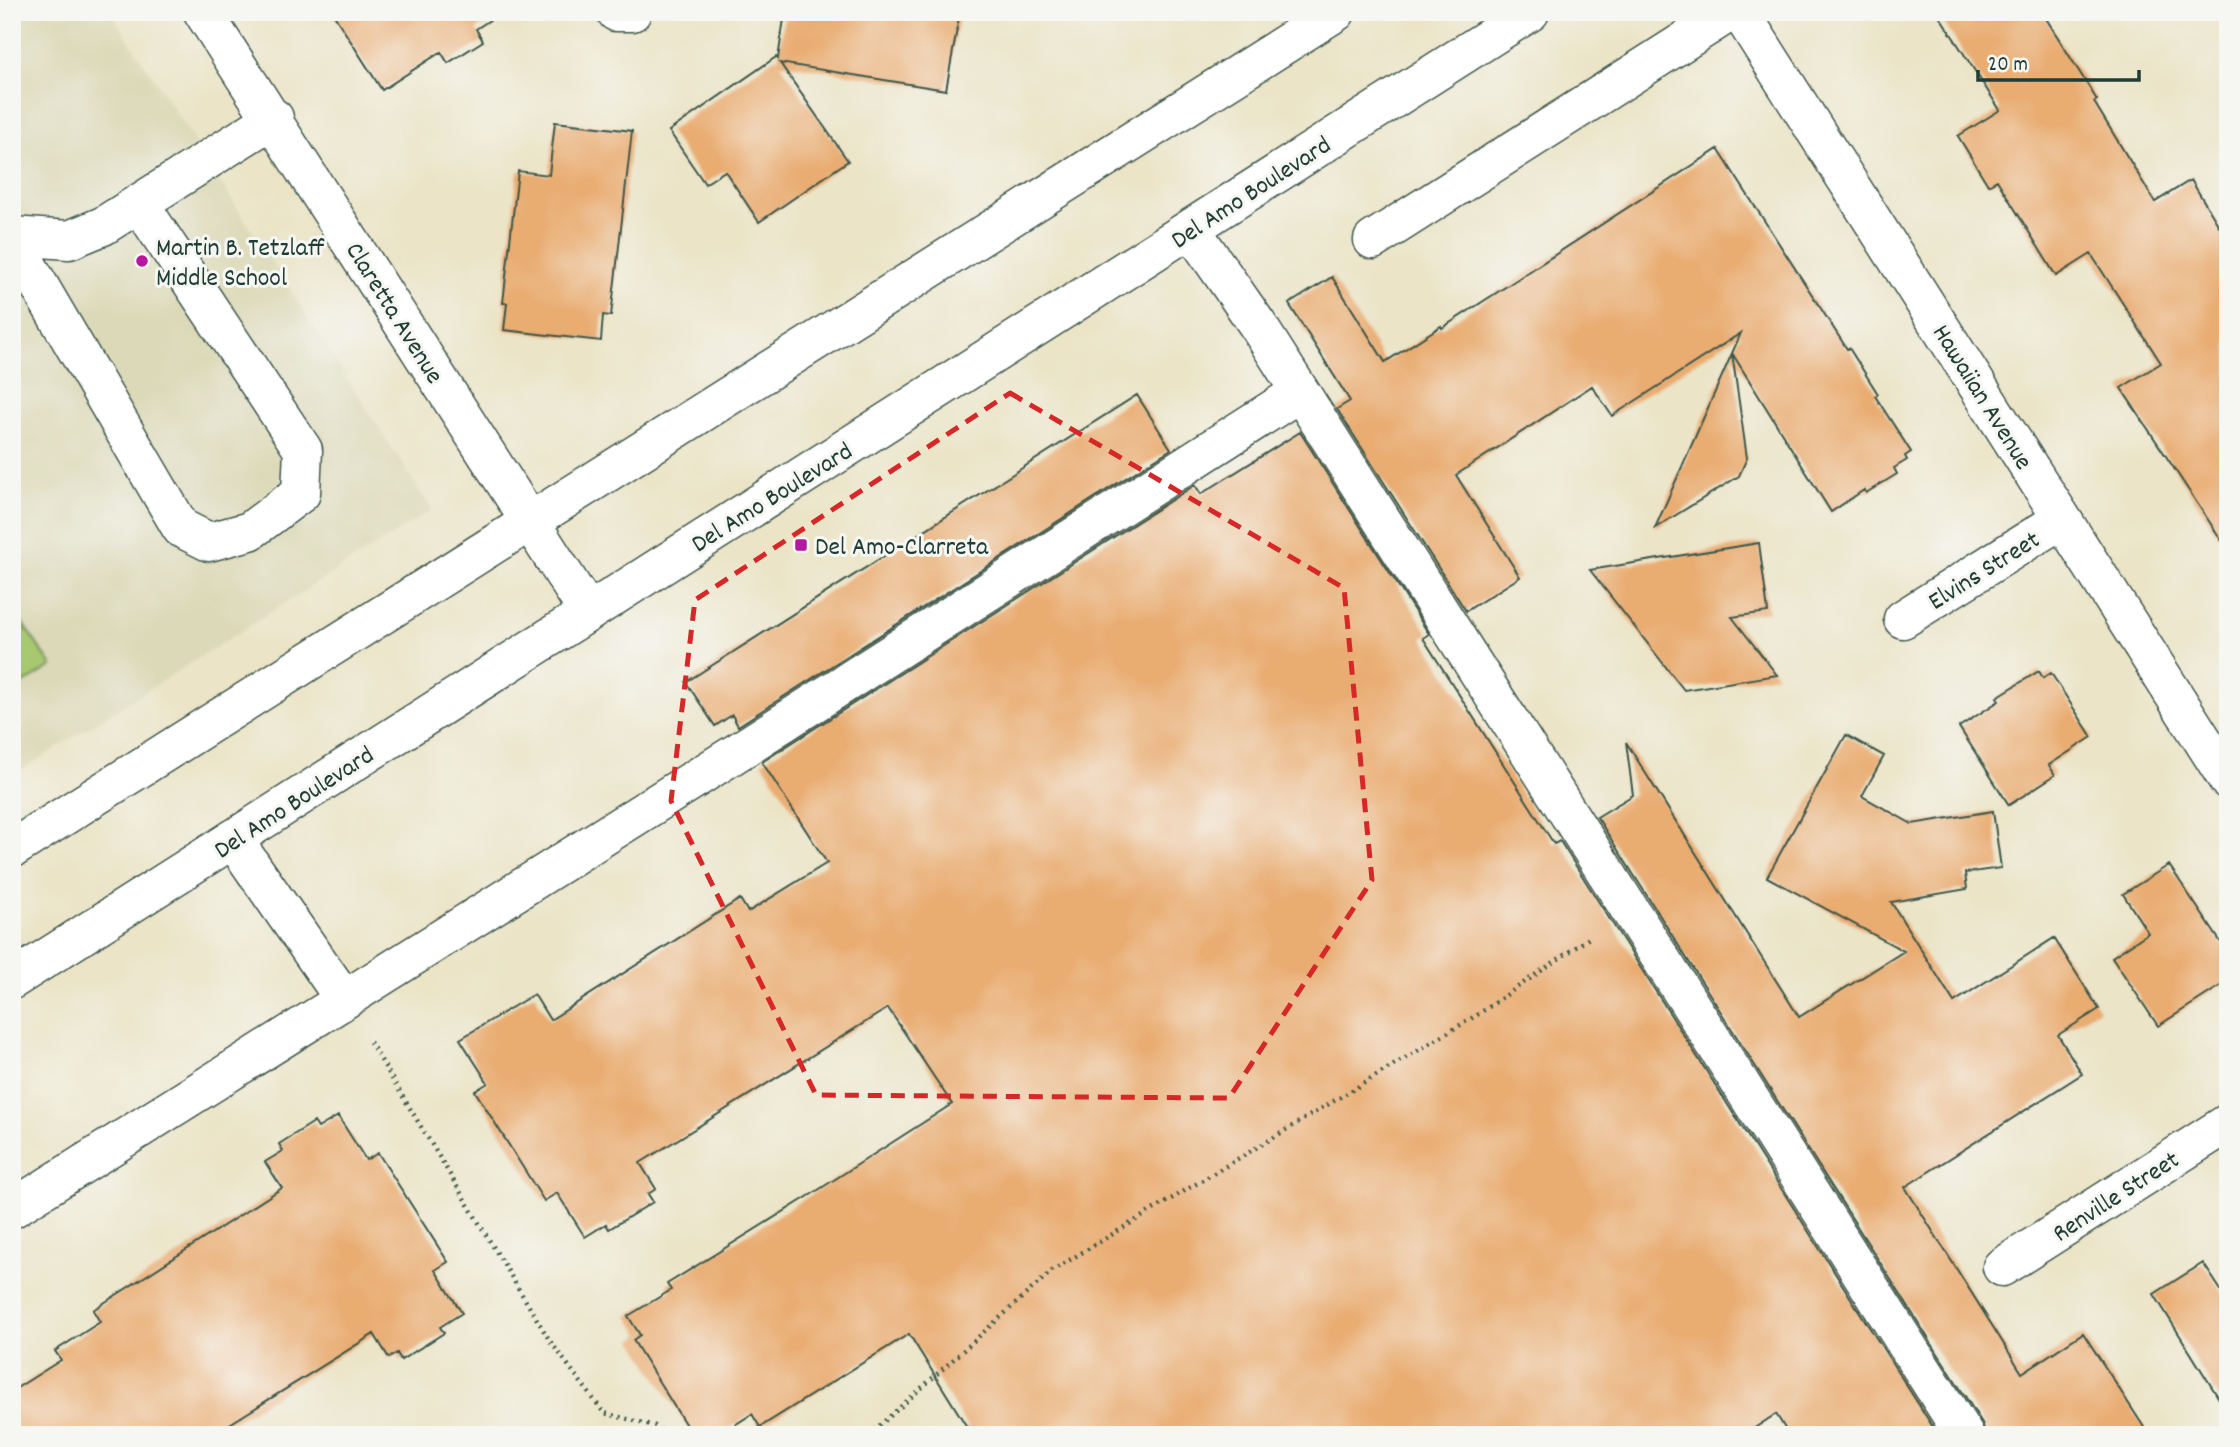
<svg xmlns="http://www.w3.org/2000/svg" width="2240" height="1447" font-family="Dekko,sans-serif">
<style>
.built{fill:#dcd9b8}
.green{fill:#a7c870;stroke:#638252;stroke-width:2}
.building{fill:#e9ac71}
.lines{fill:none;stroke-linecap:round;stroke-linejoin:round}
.minor-casing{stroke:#3e564a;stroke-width:41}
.major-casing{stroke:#3e564a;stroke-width:41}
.path{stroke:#3e564a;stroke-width:4.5;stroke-dasharray:2 5;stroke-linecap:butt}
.minor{stroke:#fff;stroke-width:38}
.major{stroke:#fff;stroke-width:38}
.marked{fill:none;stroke:#d62828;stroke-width:5;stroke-dasharray:14 9;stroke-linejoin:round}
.poi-dot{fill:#b5179e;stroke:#f6f6f2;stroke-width:2.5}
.labels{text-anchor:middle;stroke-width:6;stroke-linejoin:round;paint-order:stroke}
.street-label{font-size:26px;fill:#1f3d34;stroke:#f6f6f2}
.poi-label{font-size:26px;fill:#1f3d34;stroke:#f6f6f2;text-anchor:start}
</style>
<rect width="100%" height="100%" fill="#f6f6f2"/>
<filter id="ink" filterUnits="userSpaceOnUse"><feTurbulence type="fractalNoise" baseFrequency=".0143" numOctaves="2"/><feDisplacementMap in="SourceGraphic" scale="14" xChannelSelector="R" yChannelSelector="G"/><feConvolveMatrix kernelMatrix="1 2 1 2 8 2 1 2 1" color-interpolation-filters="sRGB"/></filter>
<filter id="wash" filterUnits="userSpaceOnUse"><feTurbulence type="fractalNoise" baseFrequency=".00686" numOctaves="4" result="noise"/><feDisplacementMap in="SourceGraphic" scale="28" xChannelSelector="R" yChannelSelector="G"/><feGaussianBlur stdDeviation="1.57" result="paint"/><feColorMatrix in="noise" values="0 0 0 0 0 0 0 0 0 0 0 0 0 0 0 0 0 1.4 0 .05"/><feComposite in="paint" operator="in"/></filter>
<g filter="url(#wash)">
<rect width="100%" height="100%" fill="#ebe4c7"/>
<!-- built -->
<path class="built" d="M12,12H111L432,510L12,776Z"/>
<!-- green -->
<path class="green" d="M12,608L52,666L12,691Z"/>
<g id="blocks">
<!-- building -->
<path class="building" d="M332,12H502L476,29L483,41L448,63L441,52L382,90Z
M785,12H960L946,90L780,63L848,161L759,222L725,171L705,184L669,131L776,57L778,59Z
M1937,12H2042L2097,100L2094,102L2155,202L2191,180L2228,241V550L2121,388L2161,363L2091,254L2056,276L1997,180L1988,185L1958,136L2000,110Z
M555,122L632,131L611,316L603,315L601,341L504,330L507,303H503L518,171L549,175Z
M1718,149L1847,349L1849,348L1878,394L1875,396L1911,452L1905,456L1907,460L1894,468L1897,474L1866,493L1864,490L1831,512L1732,353L1747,458L1739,476L1655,528L1741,333L1612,416L1592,386L1456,475L1520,577L1466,611L1337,409L1350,401L1289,304L1332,277L1385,362L1441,326L1442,328Z
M1137,395L1171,449L738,726L732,715L715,726L686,682Z
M1300,432L1429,634L1423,638L1554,844L1560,841L1938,1435H1789L1776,1414L1744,1435H972L909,1334L760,1427L752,1414L719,1435H692L633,1340L640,1335L628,1316L671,1290L667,1284L812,1194L952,1104L888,1008L640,1163L656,1189L648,1194L653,1202L609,1229L606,1224L585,1237L557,1193L544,1201L475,1091L488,1083L460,1039L534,994L550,1020L740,899L748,912L827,863L762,762L1195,485L1201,494Z
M1759,543L1768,612L1732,617L1777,675L1684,690L1590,570Z
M2039,671L2043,678L2051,673L2092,737L2049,765L2055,775L2009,805L1959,727L1999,701L1997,697Z
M1846,735L1884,756L1862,796L1912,824L1993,811L2001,868L1965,873L1967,889L1891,902L1954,1002L2054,938L2099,1009L2058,1035L2082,1074L1905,1187L2022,1373L2083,1333L2149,1435H1986L1982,1423L1597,817L1633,795L1626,742L1799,1017L1904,951L1767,877Z
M2169,865L2228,953V981L2158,1026L2112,957L2148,933L2123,894Z
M338,1116L366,1160L378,1153L448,1262L435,1270L462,1313L440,1327L444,1333L401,1360L397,1353L389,1358L374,1334L212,1435H12V1391L61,1360L55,1351L100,1322L93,1310L282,1188L265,1162L283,1151L279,1144L314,1122L318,1128Z
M2203,1263L2228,1301V1413L2154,1294Z"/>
</g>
</g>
<g filter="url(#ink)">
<use href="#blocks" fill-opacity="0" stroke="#3e564a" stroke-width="2"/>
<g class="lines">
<!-- minor casing -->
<g class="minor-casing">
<path id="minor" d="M203,12L588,612
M616,12H632
M1740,12L2228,780
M1191,229L1257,324L1964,1435
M12,236L69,240L103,226L274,118
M12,239L181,528L209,542L250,531L301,493L303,450L139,203
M1373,240L1730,12
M1903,619L2062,519
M233,839L344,999
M12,1209L733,755L1300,392
M2002,1267L2228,1123"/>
</g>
<!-- major casing -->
<g class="major-casing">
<path id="major" d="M12,849L1336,12
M12,980L1530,12"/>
</g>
<!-- path -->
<path class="path" d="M370,1042L550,1341L604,1413L655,1426L669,1435
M869,1435L1053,1270L1477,1015L1592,936"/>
<!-- minor -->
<use href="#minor" class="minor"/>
<!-- major -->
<use href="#major" class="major"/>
</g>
</g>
<!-- marked area -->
<path class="marked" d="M1010,393L1344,588L1372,880L1229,1098L816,1095L671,801L695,600Z"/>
<!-- markers -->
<g class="poi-dot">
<circle cx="142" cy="261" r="7"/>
<rect x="794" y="538" width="14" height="14" rx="3.5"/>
</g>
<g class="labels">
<!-- street labels -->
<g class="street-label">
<text transform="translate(1250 191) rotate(-33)" y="9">Del Amo Boulevard</text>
<text transform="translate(396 312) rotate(58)" y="9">Claretta Avenue</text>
<text transform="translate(1984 396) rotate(58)" y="9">Hawaiian Avenue</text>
<text transform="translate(771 496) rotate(-32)" y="9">Del Amo Boulevard</text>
<text transform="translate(1983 569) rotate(-32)" y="9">Elvins Street</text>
<text transform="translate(293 801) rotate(-33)" y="9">Del Amo Boulevard</text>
<text transform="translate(2115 1195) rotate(-33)" y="9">Renville Street</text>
</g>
<!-- poi labels -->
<g class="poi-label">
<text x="156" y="255">Martin B. Tetzlaff<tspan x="156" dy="30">Middle School</tspan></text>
<text x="815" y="554">Del Amo-Clarreta</text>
</g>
</g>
<!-- margin -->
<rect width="2240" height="1447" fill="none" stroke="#f6f6f2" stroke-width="42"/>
<!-- scale -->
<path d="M1978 70v10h161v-10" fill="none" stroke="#1f3d34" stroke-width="3.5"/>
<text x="1988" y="70" font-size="21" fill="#1f3d34" stroke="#f6f6f2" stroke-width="5" paint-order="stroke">20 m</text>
</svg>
